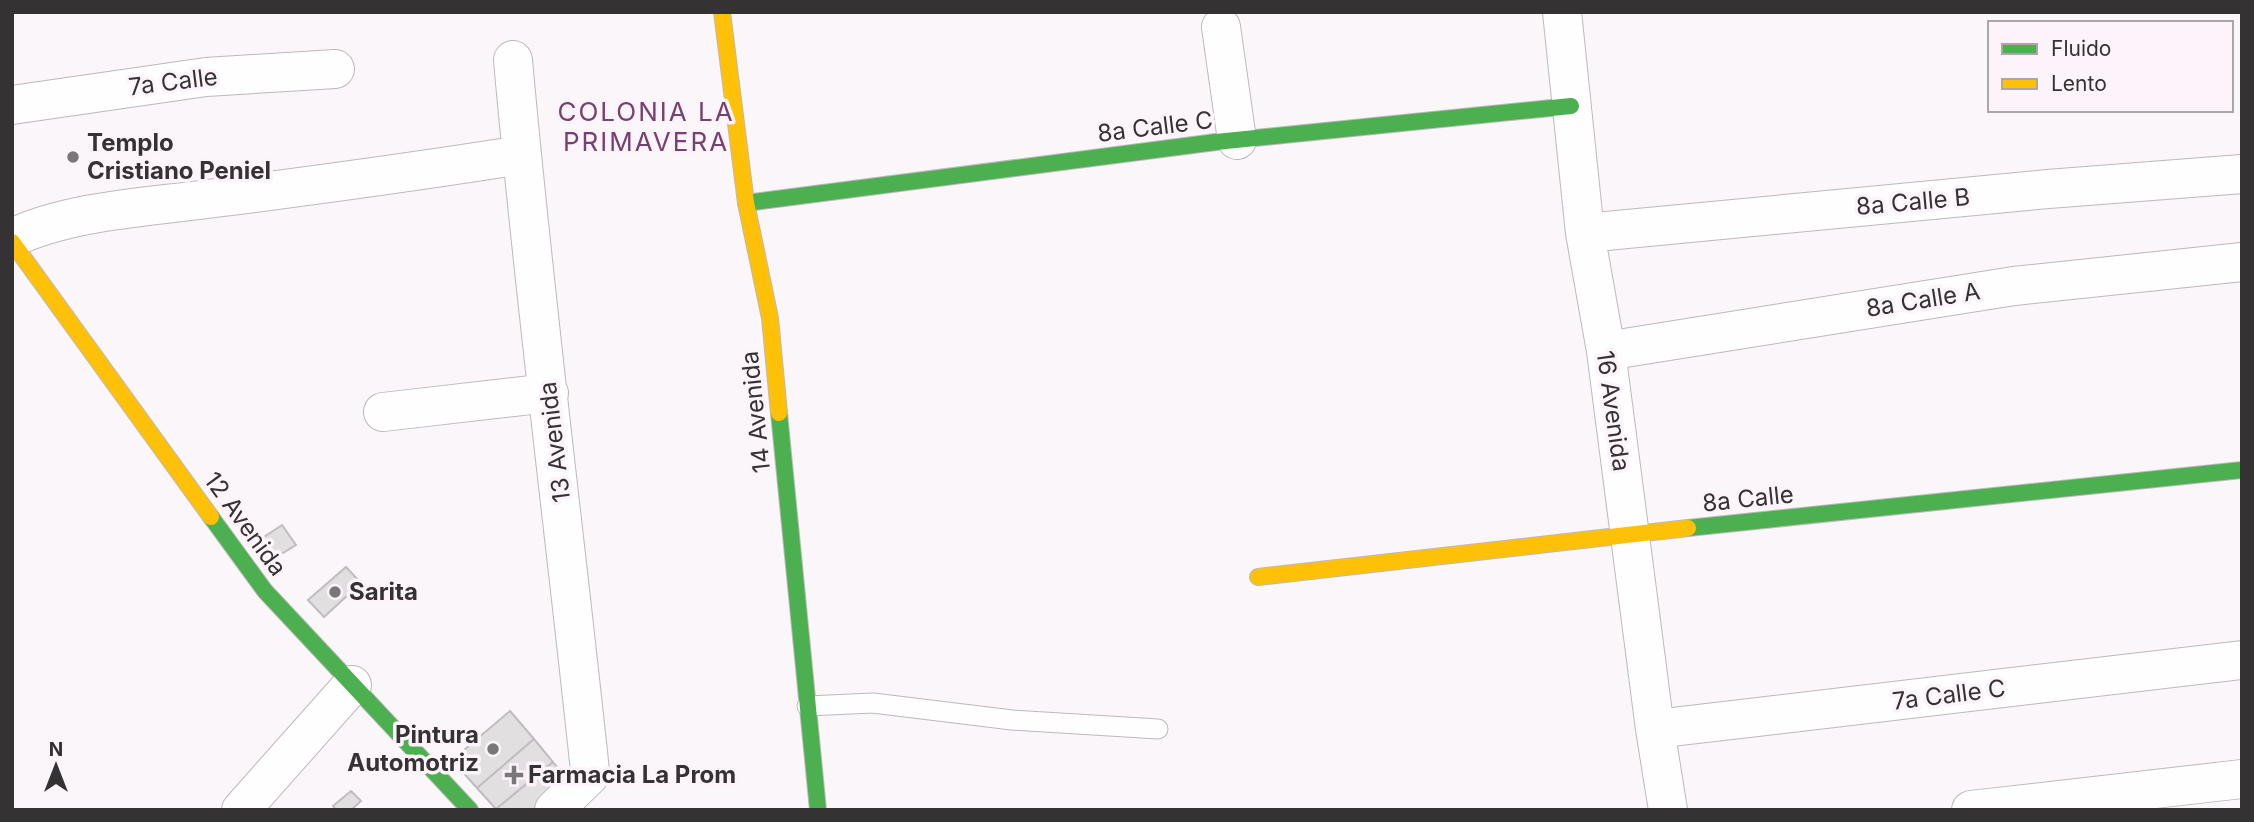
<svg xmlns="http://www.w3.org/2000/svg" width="2254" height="822" font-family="Inter,sans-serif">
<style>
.building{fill:#e2dfe1;stroke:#c0bcbf;stroke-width:2}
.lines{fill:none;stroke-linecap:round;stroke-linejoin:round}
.lane-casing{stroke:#bcb9bb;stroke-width:21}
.street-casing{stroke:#bcb9bb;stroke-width:40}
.fast-casing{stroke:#bcb9bb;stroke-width:18}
.slow-casing{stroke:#bcb9bb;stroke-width:18}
.lane{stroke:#fefefe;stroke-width:19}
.street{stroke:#fefefe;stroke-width:38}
.fast{stroke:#4caf50;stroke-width:16}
.slow{stroke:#ffc107;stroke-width:16}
.poi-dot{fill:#7a7779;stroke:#fcf4fa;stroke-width:2.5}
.labels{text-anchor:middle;stroke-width:7;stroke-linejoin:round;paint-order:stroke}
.street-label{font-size:24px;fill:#353234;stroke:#fcf4fa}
.poi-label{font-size:24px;font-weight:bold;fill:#353234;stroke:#fcf4fa;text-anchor:start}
.neighbourhood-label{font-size:26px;letter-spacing:2px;fill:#78406e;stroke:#fcf4fa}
</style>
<rect width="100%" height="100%" fill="#faf6f9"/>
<!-- building -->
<path class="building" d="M282,525L296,545L265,564L253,544Z
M346,567L361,583L324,617L308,600Z
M510,711L534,739L477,788L452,760Z
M534,739L553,762L496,809L477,788Z
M553,762L573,788L545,810L496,809Z
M351,791L361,801L351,810H336L333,806Z"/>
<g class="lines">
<!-- lane casing -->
<g class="lane-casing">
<path id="lane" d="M807,706L873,703L1012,720L1158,729"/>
</g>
<!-- street casing -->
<g class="street-casing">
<path id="street" d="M1562,12L1585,233L1606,351L1655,729L1668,810
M1221,27L1237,140
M513,60C534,297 565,534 590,771L589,776L554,810
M12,105L206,77L335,69
M1585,233L2048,189L2242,174
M12,238C71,210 150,207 215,198C317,185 419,171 521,155
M1606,351L2014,286L2242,262
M383,412L549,393
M1655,729L2242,660
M241,810L352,685
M1971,810L2242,779"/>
</g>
<!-- fast casing -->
<g class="fast-casing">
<path id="fast" d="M746,203L1216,142L1571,106
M779,413L818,810
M211,517L265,591L470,810
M1688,528L2242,470"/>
</g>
<!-- slow casing -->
<g class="slow-casing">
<path id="slow" d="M722,12L746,203L770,318L779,413
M12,242L211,517
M1258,577L1688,528"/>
</g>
<!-- lane -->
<use href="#lane" class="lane"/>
<!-- street -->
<use href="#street" class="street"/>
<!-- fast -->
<use href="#fast" class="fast"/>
<!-- slow -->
<use href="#slow" class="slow"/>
</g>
<!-- markers -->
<g class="poi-dot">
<circle cx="73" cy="157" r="7"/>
<circle cx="335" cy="592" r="7"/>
<circle cx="493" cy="749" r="7"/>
<path d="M510.5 764.5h7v7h7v7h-7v7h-7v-7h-7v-7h7z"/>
</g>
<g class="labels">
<!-- street labels -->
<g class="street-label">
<text transform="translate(173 82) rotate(-7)" y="8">7a Calle</text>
<text transform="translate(1155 127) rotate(-7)" y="8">8a Calle C</text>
<text transform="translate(1913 202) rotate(-5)" y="8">8a Calle B</text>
<text transform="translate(1923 300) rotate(-9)" y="8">8a Calle A</text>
<text transform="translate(1613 411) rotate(82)" y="8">16 Avenida</text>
<text transform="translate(756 412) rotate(-96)" y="8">14 Avenida</text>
<text transform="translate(555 442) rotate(-97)" y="8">13 Avenida</text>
<text transform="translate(1748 499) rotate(-6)" y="8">8a Calle</text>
<text transform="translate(245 524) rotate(54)" y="8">12 Avenida</text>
<text transform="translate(1949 695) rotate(-7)" y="8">7a Calle C</text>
</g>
<!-- poi labels -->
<g class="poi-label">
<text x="87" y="151">Templo<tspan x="87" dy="28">Cristiano Peniel</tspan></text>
<text x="349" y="600">Sarita</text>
<text x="479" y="743" text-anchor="end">Pintura<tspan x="479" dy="28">Automotriz</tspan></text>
<text x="528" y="783">Farmacia La Prom</text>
</g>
<!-- neighbourhood labels -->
<g class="neighbourhood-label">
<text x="646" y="121">COLONIA LA<tspan x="646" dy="30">PRIMAVERA</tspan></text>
</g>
</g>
<!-- border -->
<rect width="2254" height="822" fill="none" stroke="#353234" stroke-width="28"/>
<!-- legend -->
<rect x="1988" y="21" width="245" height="91" fill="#fcf4fa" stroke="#aca6ab" stroke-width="2"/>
<rect x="2002" y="44" width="35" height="10" fill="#4caf50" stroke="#aca6ab" stroke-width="2"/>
<text x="2051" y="56" font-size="21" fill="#353234">Fluido</text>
<rect x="2002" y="79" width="35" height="10" fill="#ffc107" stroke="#aca6ab" stroke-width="2"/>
<text x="2051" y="91" font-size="21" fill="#353234">Lento</text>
<!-- north arrow -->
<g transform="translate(56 766)" stroke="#fcf4fa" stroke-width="5" paint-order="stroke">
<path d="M0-5L12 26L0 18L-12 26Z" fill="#353234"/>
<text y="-10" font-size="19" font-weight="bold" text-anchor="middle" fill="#353234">N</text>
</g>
</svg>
